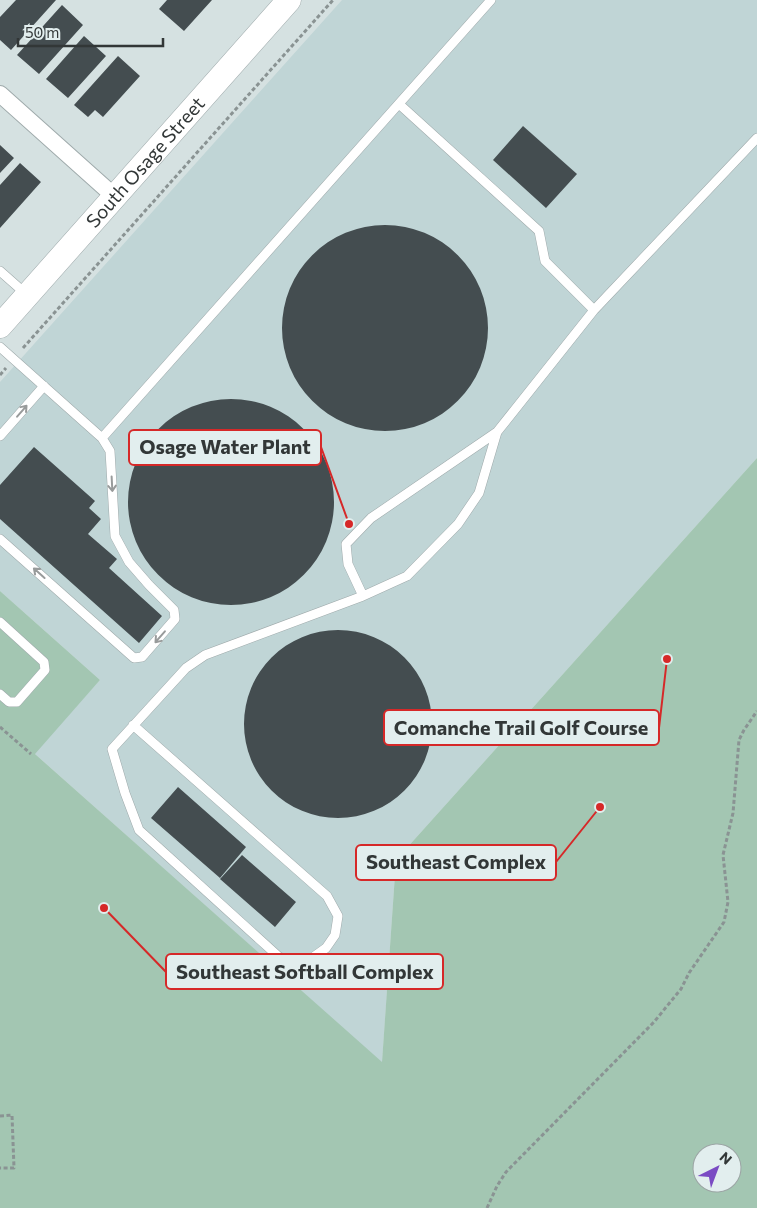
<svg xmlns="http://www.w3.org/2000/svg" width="757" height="1208" font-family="Commissioner,sans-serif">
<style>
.built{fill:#c0d5d6}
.green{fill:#a3c6b2;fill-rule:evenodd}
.building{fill:#444d50}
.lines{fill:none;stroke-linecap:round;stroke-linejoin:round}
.service-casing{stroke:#9faaab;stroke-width:10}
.minor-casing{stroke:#9faaab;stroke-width:18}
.secondary-casing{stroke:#9faaab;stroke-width:25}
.path{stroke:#8a9393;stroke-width:3;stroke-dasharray:4 2.5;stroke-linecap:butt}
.service{stroke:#fff;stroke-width:9}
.minor{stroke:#fff;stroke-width:16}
.secondary{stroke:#fff;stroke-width:24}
.oneway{stroke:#989b9b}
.labels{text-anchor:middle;stroke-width:5;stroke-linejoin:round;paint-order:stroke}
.street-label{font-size:19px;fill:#323737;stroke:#e2eeee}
.leader{fill:none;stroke:#d62828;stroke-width:2}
.callout-dot{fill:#d62828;stroke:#e2eeee;stroke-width:2}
.callout{fill:#e2eeee;stroke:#d62828;stroke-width:2}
.callout-label{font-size:20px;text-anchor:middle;font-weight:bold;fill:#323737}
</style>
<rect width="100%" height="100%" fill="#d5e1e1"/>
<!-- built -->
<path class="built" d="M342,0H757V458L396,860L382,1063L34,753L100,680L0,591V382Z"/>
<!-- green -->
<path class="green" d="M757,458V1208H0V591L100,680L35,754L382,1062L396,860ZM702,1153H732V1183H702Z"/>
<!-- building -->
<path class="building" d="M16,0H56L11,50L0,40V17Z
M167,0H212L184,31L159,9Z
M62,5L83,25L39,74L17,55Z
M84,36L106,56L68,98L46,79Z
M118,56L140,76L103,117L95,110L88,117L74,105Z
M523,126L577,174L546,208L493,160Z
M0,145L14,158L0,173Z
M20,163L41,182L0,228V185Z
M282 328a103 103 0 1 1 206 0a103 103 0 1 1-206 0Z
M128 502a103 103 0 1 1 206 0a103 103 0 1 1-206 0Z
M34,447L95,501L89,508L101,519L88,534L117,559L109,568L162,616L139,643L0,519V485Z
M244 724a94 94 0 1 1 188 0a94 94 0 1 1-188 0Z
M178,787L246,847L220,878L151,818Z
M242,855L296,902L275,927L220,879Z"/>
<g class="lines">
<!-- service casing -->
<g class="service-casing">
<path id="service" d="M399,104L539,231L545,261L594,310L757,138
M0,271L26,294
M0,347L102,438L110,451L115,536L129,562L149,585L174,610L175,619L142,657L134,658L0,539
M0,436L44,386
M102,438L491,0
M363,596L348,564L346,544L371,518L497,432
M0,622L44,662L45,670L17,702H9L0,694
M133,725L327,896L338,916L335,935L326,948L312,958L295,963L279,957L139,830L125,793L112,749L186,668L205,655L363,596L407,576L458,524L479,493L497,432L594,310"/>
</g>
<!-- minor casing -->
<g class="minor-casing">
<path id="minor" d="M0,94L114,196"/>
</g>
<!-- secondary casing -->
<g class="secondary-casing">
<g id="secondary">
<path id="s1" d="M0,326L289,0"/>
</g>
</g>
<!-- path -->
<path class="path" d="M23,348L333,0
M0,375L6,368
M0,727L31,754
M0,1116L12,1115L14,1168H0
M487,1208L497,1186L506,1172L654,1022L681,989L689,973L724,922L728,902L723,855L733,813L739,740L744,730L757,711"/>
<!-- service -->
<use href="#service" class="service"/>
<!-- minor -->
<use href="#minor" class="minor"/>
<!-- secondary -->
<use href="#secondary" class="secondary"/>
</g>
<!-- one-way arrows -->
<defs><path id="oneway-shaft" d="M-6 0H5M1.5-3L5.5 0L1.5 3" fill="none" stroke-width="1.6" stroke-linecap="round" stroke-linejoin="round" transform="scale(1.25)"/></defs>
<g class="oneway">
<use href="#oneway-shaft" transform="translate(22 411) rotate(-49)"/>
<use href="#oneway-shaft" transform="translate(112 484) rotate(87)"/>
<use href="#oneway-shaft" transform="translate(39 573) rotate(-138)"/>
<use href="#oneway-shaft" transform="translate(160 637) rotate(131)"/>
</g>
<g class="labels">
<!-- street labels -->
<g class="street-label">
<text dy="7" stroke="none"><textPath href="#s1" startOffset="219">South Osage Street</textPath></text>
</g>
</g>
<!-- callouts -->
<path class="leader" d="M349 524L321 447M667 659L659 728M600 807L556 862M104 908L166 972"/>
<g class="callout-dot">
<circle cx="349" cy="524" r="5"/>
<circle cx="667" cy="659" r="5"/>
<circle cx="600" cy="807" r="5"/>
<circle cx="104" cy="908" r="5"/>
</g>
<g class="callout">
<rect x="129" y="430" width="192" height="35" rx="5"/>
<rect x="384" y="710" width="275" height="35" rx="5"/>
<rect x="356" y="845" width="200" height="35" rx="5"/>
<rect x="166" y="954" width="277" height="35" rx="5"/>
</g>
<g class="callout-label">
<text x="225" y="454">Osage Water Plant</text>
<text x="521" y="735">Comanche Trail Golf Course</text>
<text x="456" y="869">Southeast Complex</text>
<text x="305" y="979">Southeast Softball Complex</text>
</g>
<!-- north arrow -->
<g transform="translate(717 1168) rotate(42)"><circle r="24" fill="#e2eeee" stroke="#9ca5a5"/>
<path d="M0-4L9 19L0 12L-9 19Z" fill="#7a4bc3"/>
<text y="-8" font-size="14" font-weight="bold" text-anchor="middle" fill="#323737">N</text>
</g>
<!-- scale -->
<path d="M18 38v8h145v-8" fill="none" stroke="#323737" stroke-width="2.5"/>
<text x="25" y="38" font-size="15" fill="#323737" stroke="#e2eeee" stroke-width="4" paint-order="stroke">50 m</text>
</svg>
